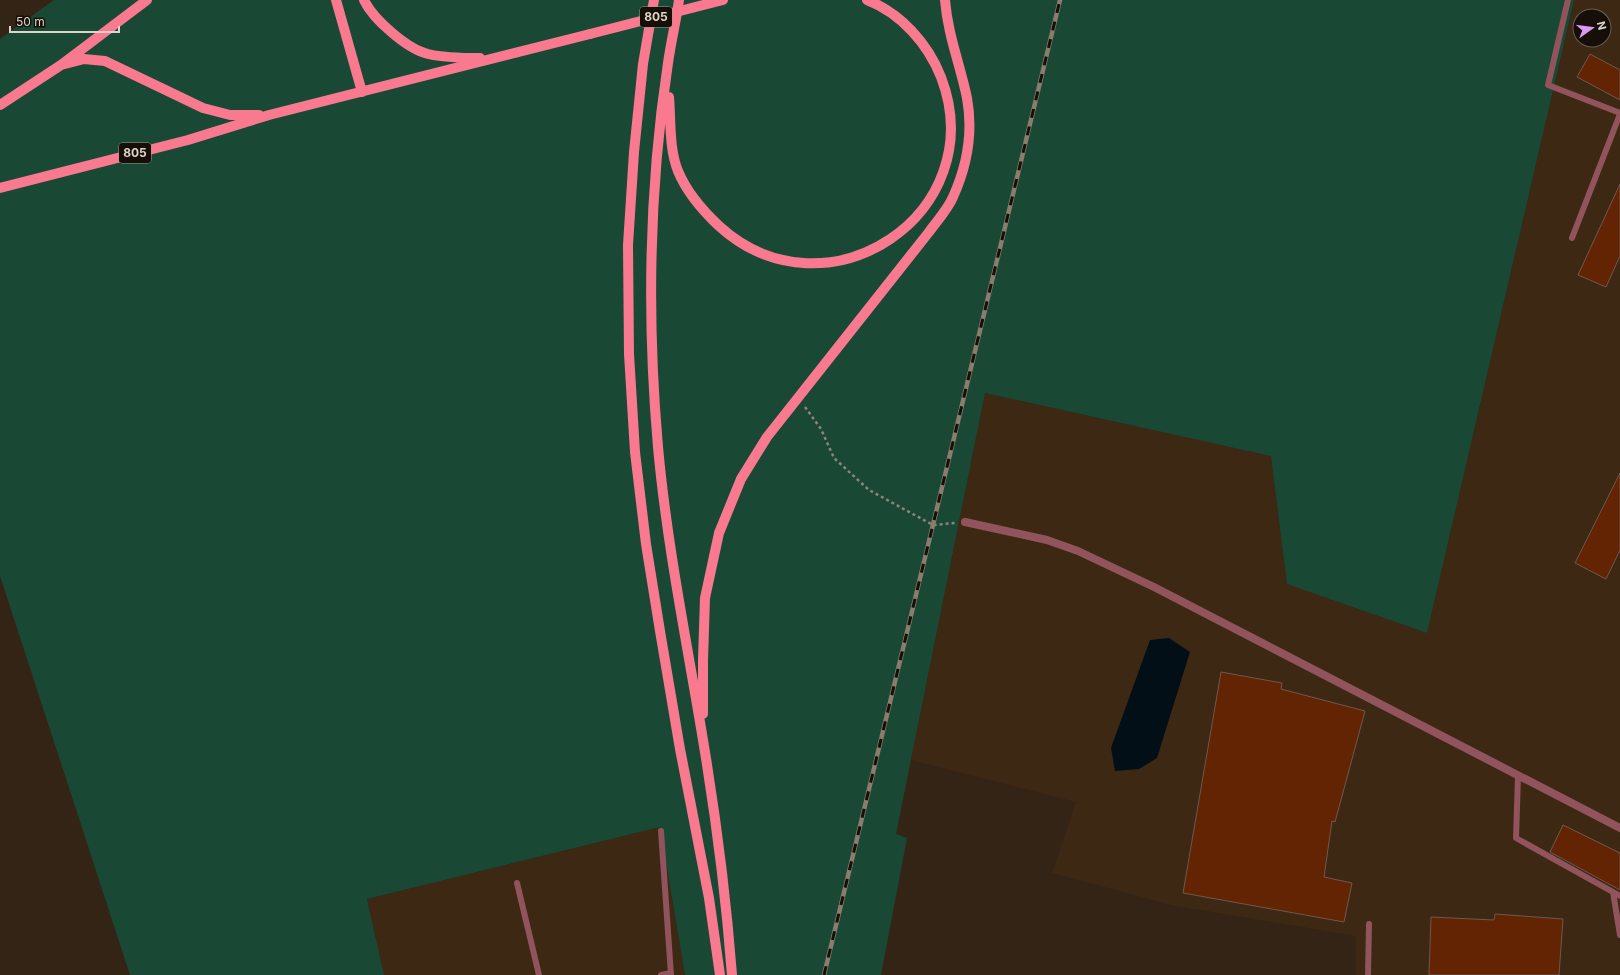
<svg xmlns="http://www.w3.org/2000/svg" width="1620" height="975" font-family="Inter,sans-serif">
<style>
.built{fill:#3d2813;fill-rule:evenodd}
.green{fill:#194935}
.water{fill:#030f17}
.building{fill:#622403;stroke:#70584e}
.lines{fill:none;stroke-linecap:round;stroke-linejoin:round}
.path{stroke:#908377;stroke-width:2.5;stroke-dasharray:3 3;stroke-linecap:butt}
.lane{stroke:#91535c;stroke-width:6}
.street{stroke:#91535c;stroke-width:8}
.primary{stroke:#f97a8f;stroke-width:10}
.rail-casing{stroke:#8a7d70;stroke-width:4.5}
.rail{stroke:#160f08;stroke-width:3;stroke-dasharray:9;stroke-linecap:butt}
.primary-bridge{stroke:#f97a8f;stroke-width:10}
.labels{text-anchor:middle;stroke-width:3;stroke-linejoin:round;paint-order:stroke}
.shield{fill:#160f08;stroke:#a29990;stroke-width:1}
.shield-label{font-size:12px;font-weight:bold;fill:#ded4ca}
</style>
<rect width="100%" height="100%" fill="#342415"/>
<!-- built -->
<path class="built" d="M1574,0H1620V975H1356V936L1171,905L1052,873L1076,802L911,760L985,393L1271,456L1287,584L1427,633ZM1580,16H1604V40H1580Z
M660,827L685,975H384L367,899Z"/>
<!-- green -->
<path class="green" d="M54,0H1574L1427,633L1287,584L1271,456L985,393L896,834L907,838L881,975H685L660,827L367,899L384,975H130L0,576V39Z"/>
<!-- water -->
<path class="water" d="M1169,638L1190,652L1157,758L1139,769L1115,771L1111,748L1150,640Z"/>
<!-- building -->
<path class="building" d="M1590,54L1620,70V100L1577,77Z
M1620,184V256L1606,287L1578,275Z
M1620,473V550L1606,579L1575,563Z
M1221,672L1282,683L1281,689L1365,711L1335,822L1332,821L1324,877L1352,883L1344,922L1183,893Z
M1563,825L1620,853V890L1550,852Z
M1495,914L1563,919L1559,975H1429L1431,917L1494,920Z"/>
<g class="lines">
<!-- path -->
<path class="path" d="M805,407L821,429L834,458L869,490L933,525L955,523"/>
<!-- lane -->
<path class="lane" d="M1568,0L1548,85L1620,113
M1572,238L1620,114
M1518,776L1516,838L1620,896
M661,831L671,975
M517,883L539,975
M1613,892L1620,935
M661,975L671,973
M1368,975L1369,924"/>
<!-- street -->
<path class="street" d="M965,522L1047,540L1078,551L1154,587L1620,828"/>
<!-- primary -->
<path class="primary" d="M336,0L362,92
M364,0C373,19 407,49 428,54C445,58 463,58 480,58
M654,0L643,64L634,152L628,245L629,354L635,452L646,544L660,631L680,749L709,898L720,975
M679,0C676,21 671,42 668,63C649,188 647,321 658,447C667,546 687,643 703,740C716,818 726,896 732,975
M61,65L84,59L105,61L203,108L230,115H259
M669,97C671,121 669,149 678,171C687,193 702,210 719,226C827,324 993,213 941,77C928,44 901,13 867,0
M0,105L61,65L147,0
M0,188L188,140L269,115L590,34
M703,714V660L705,598L719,533L741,479L767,437L929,232C937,221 948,209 953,197C967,166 973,131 967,98C960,64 948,36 945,0"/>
<!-- rail casing -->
<g class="rail-casing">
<path id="rail" d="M824,975L1060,0"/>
</g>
<!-- rail -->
<use href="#rail" class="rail"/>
<!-- primary-bridge -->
<path class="primary-bridge" d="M590,34L723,0"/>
</g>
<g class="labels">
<!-- shield labels -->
<g class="shield">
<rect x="640" y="7" width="32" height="20" rx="3"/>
<rect x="119" y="143" width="32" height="20" rx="3"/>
</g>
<g class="shield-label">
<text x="656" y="21">805</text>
<text x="135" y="157">805</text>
</g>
</g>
<!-- north arrow -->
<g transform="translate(1592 28) rotate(76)"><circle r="19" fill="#160f08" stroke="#665e56"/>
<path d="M0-3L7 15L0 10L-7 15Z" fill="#d99af7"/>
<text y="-6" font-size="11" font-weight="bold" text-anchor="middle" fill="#ded4ca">N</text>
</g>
<!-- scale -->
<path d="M10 26v6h109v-6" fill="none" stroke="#ded4ca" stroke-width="2"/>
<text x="16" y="26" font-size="12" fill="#ded4ca" stroke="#160f08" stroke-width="3" paint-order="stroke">50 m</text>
</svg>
